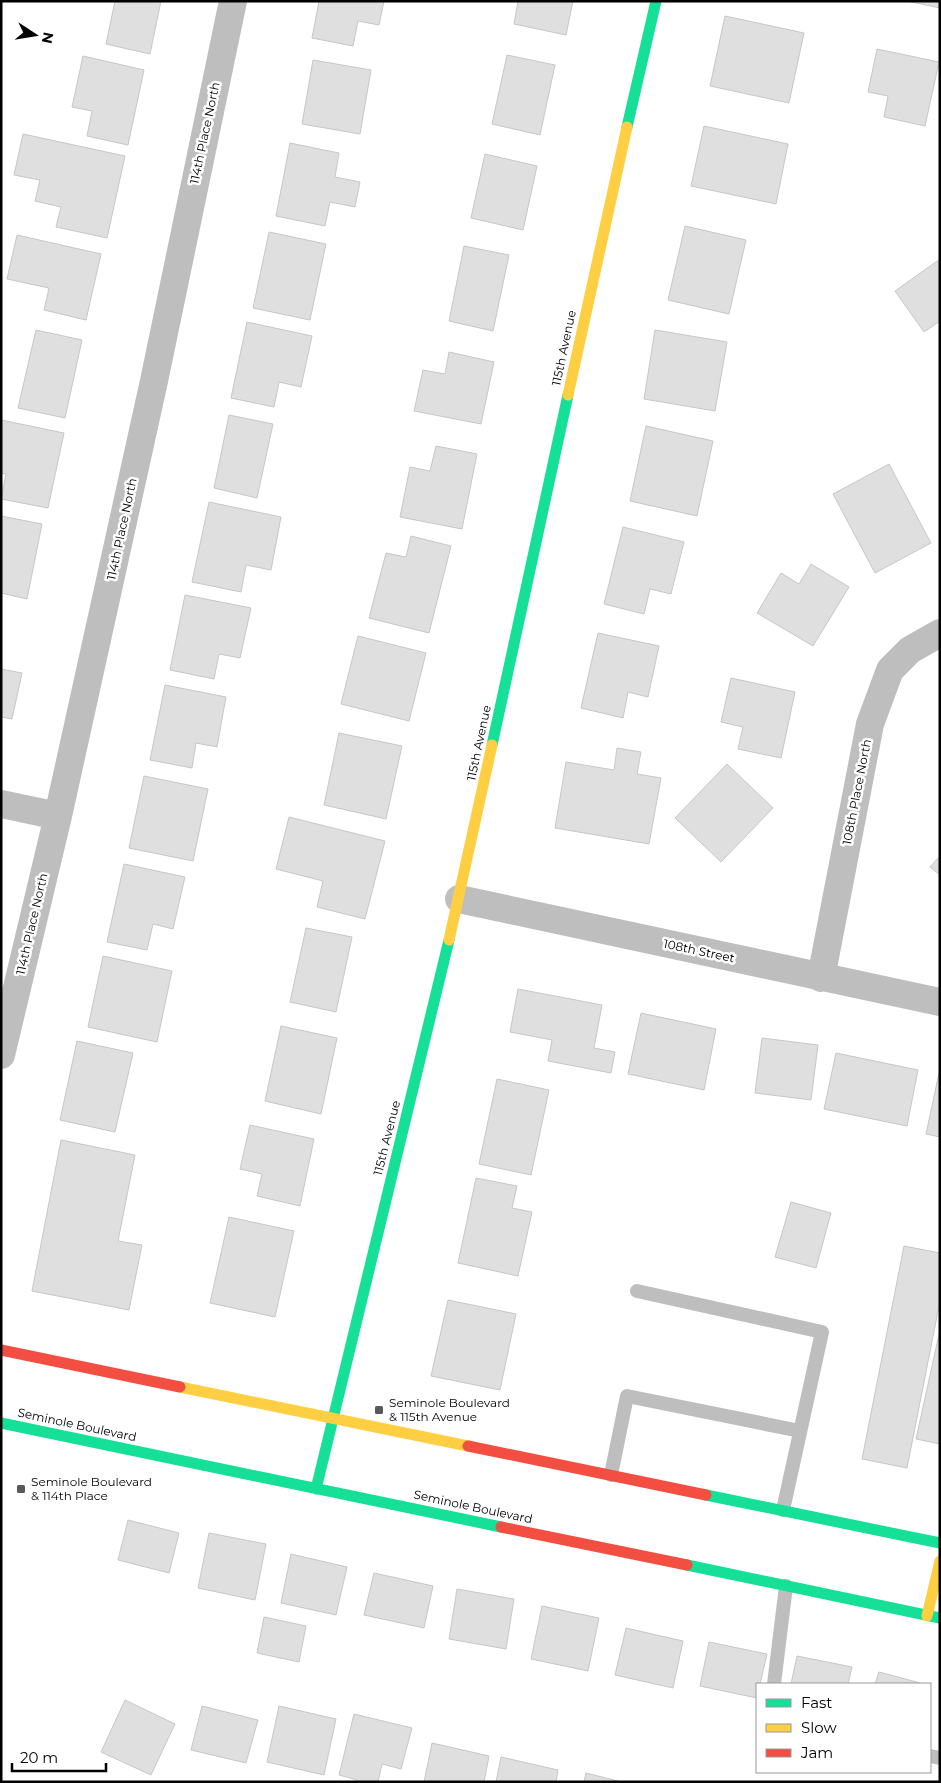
<svg xmlns="http://www.w3.org/2000/svg" width="941" height="1783" font-family="Montserrat,sans-serif">
<style>
.building{fill:#dfdfdf;stroke:#c7c7c7}
.lines{fill:none;stroke-linecap:round;stroke-linejoin:round}
.lane{stroke:#bebebe;stroke-width:14}
.street{stroke:#bebebe;stroke-width:28}
.fast{stroke:#16e098;stroke-width:11}
.slow{stroke:#ffcf43;stroke-width:11}
.jam{stroke:#f24e42;stroke-width:11}
.poi-dot{fill:#595959;stroke:#fff;stroke-width:2}
.labels{text-anchor:middle;stroke-width:5;stroke-linejoin:round;paint-order:stroke}
.street-label{font-size:12px;fill:#000;stroke:#fff}
.poi-label{font-size:12px;fill:#000;stroke:#fff;text-anchor:start}
</style>
<rect width="100%" height="100%" fill="#fff"/>
<!-- building -->
<path class="building" d="M115,1H161L150,54L106,44Z
M319,1H384L379,25L358,21L353,46L312,38Z
M518,1H573L566,35L514,24Z
M907,1H940V8Z
M725,16L804,33L789,103L710,86Z
M877,49L939,62L925,126L884,117L888,96L868,92Z
M507,55L555,65L540,135L492,124Z
M83,56L144,70L128,145L87,136L92,111L72,107Z
M313,60L371,70L360,134L302,124Z
M704,126L788,144L776,204L691,186Z
M23,134L125,156L107,238L56,227L61,207L35,201L40,180L14,175Z
M290,143L339,153L335,177L360,182L355,207L330,202L325,226L276,216Z
M485,154L537,166L523,230L471,218Z
M685,226L746,240L729,314L668,300Z
M269,232L326,244L310,320L253,308Z
M17,235L101,254L86,320L44,310L49,288L7,279Z
M464,246L509,255L493,331L449,321Z
M940,259V321L924,332L895,291Z
M247,322L312,336L301,387L279,382L274,407L231,398Z
M36,330L82,340L65,418L18,408Z
M655,330L727,342L715,411L644,399Z
M449,352L494,362L481,424L414,411L423,370L445,374Z
M229,415L273,424L257,498L214,488Z
M1,420L64,433L48,508L1,499L6,474L1,473Z
M646,426L713,441L697,516L630,501Z
M436,446L477,454L462,529L400,517L410,467L430,471Z
M889,464L931,543L875,573L833,494Z
M209,502L281,517L271,570L246,565L241,592L192,582Z
M1,516L42,524L27,599L1,593Z
M623,527L684,542L671,594L650,589L644,614L604,604Z
M411,536L451,546L429,633L369,618L386,553L406,557Z
M811,564L849,587L813,646L757,613L781,573L799,584Z
M185,595L251,608L240,658L219,654L214,679L170,670Z
M598,633L659,646L648,697L628,692L623,718L581,708Z
M358,636L426,653L409,721L341,704Z
M1,669L22,673L12,719L1,717Z
M731,678L795,692L781,758L738,749L743,727L721,722Z
M165,685L226,697L217,747L196,743L192,768L150,760Z
M339,733L402,746L386,819L324,805Z
M617,748L641,752L637,774L661,778L649,844L555,828L566,762L614,770Z
M727,764L773,808L721,862L675,818Z
M144,776L208,789L193,861L129,848Z
M289,817L385,841L365,919L317,907L323,881L276,869Z
M940,856V875L930,867Z
M124,864L185,877L173,929L153,924L147,950L107,942Z
M306,928L352,937L336,1012L290,1002Z
M103,956L172,971L157,1042L88,1027Z
M518,989L602,1005L594,1048L615,1052L611,1073L548,1061L552,1040L510,1032Z
M641,1013L716,1029L704,1090L628,1074Z
M281,1026L337,1038L321,1114L265,1101Z
M762,1038L818,1045L811,1100L755,1093Z
M77,1041L133,1053L115,1132L60,1120Z
M836,1053L918,1070L907,1126L824,1109Z
M939,1073H940V1137L926,1134Z
M497,1079L549,1090L531,1175L479,1164Z
M250,1125L314,1139L300,1206L257,1196L262,1174L240,1169Z
M61,1140L135,1155L118,1241L142,1245L129,1310L32,1291Z
M476,1178L517,1186L512,1208L532,1212L518,1276L458,1263Z
M791,1202L831,1213L816,1268L775,1257Z
M229,1217L294,1231L275,1317L210,1303Z
M904,1246L940,1253V1301L907,1468L862,1459Z
M448,1300L516,1314L500,1390L431,1376Z
M940,1330V1444L916,1439Z
M128,1520L179,1533L169,1573L118,1560Z
M209,1533L266,1544L255,1600L198,1588Z
M291,1554L347,1567L336,1615L281,1603Z
M374,1573L433,1586L424,1628L364,1615Z
M457,1589L514,1599L506,1649L449,1639Z
M542,1606L599,1618L588,1671L531,1659Z
M264,1617L306,1626L299,1662L257,1653Z
M626,1628L683,1641L673,1688L615,1675Z
M709,1642L767,1654L760,1684H757V1698L700,1686Z
M797,1656L852,1667L848,1684H791Z
M879,1672L924,1684H875Z
M125,1700L175,1724L151,1775L101,1752Z
M202,1706L258,1720L246,1763L191,1750Z
M279,1706L336,1719L324,1775L267,1762Z
M354,1714L412,1728L401,1769L382,1764L378,1782H364L339,1775Z
M432,1743L489,1756L484,1782H424Z
M501,1757L558,1770L556,1782H496Z
M586,1773L622,1782H584Z"/>
<g class="lines">
<!-- lane -->
<path class="lane" d="M637,1291L822,1332L783,1510
M611,1475L627,1396L800,1431
M774,1684L786,1586
M930,1756L940,1758"/>
<!-- street -->
<path class="street" d="M1,804L58,816
M459,899L940,1002
M821,978L870,724L890,670L910,650L940,633
M1,1055L58,816L154,381L233,1"/>
<!-- fast -->
<path class="fast" d="M627,127L656,1
M492,745L568,395
M1,1423L501,1527
M316,1489L449,940
M706,1495L940,1543
M687,1565L940,1618"/>
<!-- slow -->
<path class="slow" d="M568,395L627,127
M449,940L492,745
M180,1387L468,1446
M927,1616L940,1561"/>
<!-- jam -->
<path class="jam" d="M1,1350L180,1387
M468,1446L706,1495
M501,1527L687,1565"/>
</g>
<!-- markers -->
<g class="poi-dot">
<rect x="374" y="1405" width="10" height="10" rx="2.5"/>
<rect x="16" y="1484" width="10" height="10" rx="2.5"/>
</g>
<g class="labels">
<!-- street labels -->
<g class="street-label">
<text transform="translate(205 133) rotate(-78)" y="4">114th Place North</text>
<text transform="translate(564 348) rotate(-78)" y="4">115th Avenue</text>
<text transform="translate(122 529) rotate(-78)" y="4">114th Place North</text>
<text transform="translate(479 743) rotate(-78)" y="4">115th Avenue</text>
<text transform="translate(857 792) rotate(-79)" y="4">108th Place North</text>
<text transform="translate(32 924) rotate(-77)" y="4">114th Place North</text>
<text transform="translate(699 951) rotate(12)" y="4">108th Street</text>
<text transform="translate(387 1138) rotate(-76)" y="4">115th Avenue</text>
<text transform="translate(77 1425) rotate(12)" y="4">Seminole Boulevard</text>
<text transform="translate(473 1507) rotate(12)" y="4">Seminole Boulevard</text>
</g>
<!-- poi labels -->
<g class="poi-label">
<text x="389" y="1407">Seminole Boulevard<tspan x="389" dy="14">&amp; 115th Avenue</tspan></text>
<text x="31" y="1486">Seminole Boulevard<tspan x="31" dy="14">&amp; 114th Place</tspan></text>
</g>
</g>
<!-- border -->
<rect width="941" height="1783" fill="none" stroke="#000000" stroke-width="5"/>
<!-- legend -->
<rect x="756" y="1683" width="175" height="90" fill="#ffffff" stroke="#999999"/>
<rect x="766" y="1699" width="25" height="8" fill="#16e098" stroke="#999999"/>
<text x="801" y="1708" font-size="15" fill="#000000">Fast</text>
<rect x="766" y="1724" width="25" height="8" fill="#ffcf43" stroke="#999999"/>
<text x="801" y="1733" font-size="15" fill="#000000">Slow</text>
<rect x="766" y="1749" width="25" height="8" fill="#f24e42" stroke="#999999"/>
<text x="801" y="1758" font-size="15" fill="#000000">Jam</text>
<!-- north arrow -->
<g transform="translate(35 35) rotate(102)" stroke="#ffffff" stroke-width="4" paint-order="stroke">
<path d="M0-4L9 19L0 12L-9 19Z" fill="#000000"/>
<text y="-8" font-size="14" font-weight="bold" text-anchor="middle" fill="#000000">N</text>
</g>
<!-- scale -->
<path d="M12 1763v8h94v-8" fill="none" stroke="#000000" stroke-width="2.5"/>
<text x="20" y="1763" font-size="15" fill="#000000" stroke="#ffffff" stroke-width="4" paint-order="stroke">20 m</text>
</svg>
